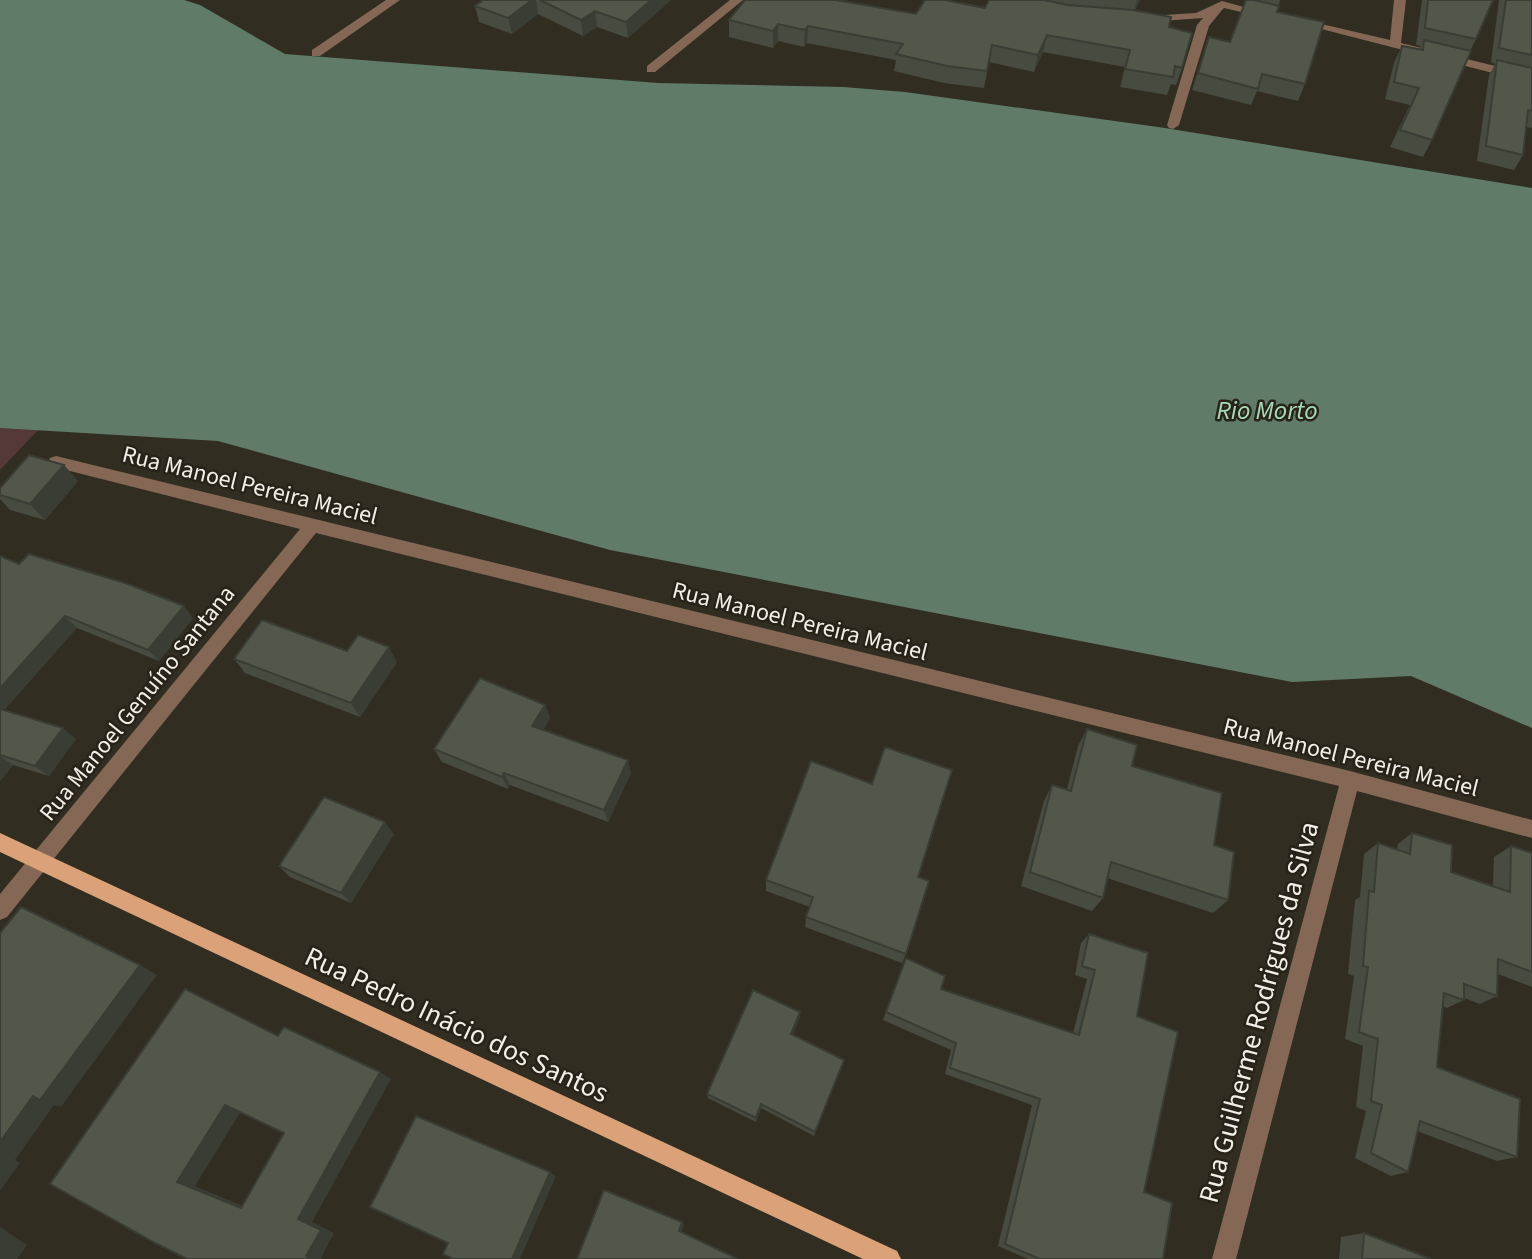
<svg xmlns="http://www.w3.org/2000/svg" width="1532" height="1259" font-family="'Source Sans 3',sans-serif">
<style>
.green{fill:#543937}
.water{fill:#607c69}
.lines{fill:none;stroke-linecap:round;stroke-linejoin:round}
.minor{fill:#846855;fill-rule:evenodd}
.major{fill:#dba179;fill-rule:evenodd}
.wall{fill:#474b40}
.shaded-wall{fill:#3a3d34}
.building{fill:#53574a;stroke:#3a3d34;stroke-width:2;fill-rule:evenodd}
.labels{text-anchor:middle;stroke-width:5;stroke-linejoin:round;paint-order:stroke}
.street-label{font-size:24px;fill:#f2efe7;stroke:#282318}
.water-label{font-size:26px;font-style:italic;fill:#a6dab6;stroke:#282318}
.near-street-label{font-size:28px;fill:#f2efe7;stroke:#282318}
</style>
<rect width="100%" height="100%" fill="#322d21"/>
<!-- green -->
<path class="green" d="M0,428L38,430L0,470Z"/>
<!-- water -->
<path class="water" d="M0,0H184L200,5L285,54L658,83L843,87L905,92L1165,128L1532,188V728L1411,676L1292,682L610,550L218,441L0,428Z"/>
<g class="lines">
<!-- minor -->
<path class="minor" d="M386,0H400L320,56H312V50Z
M730,0H743L655,72H647V66Z
M1394,0H1406L1401,43L1532,75V83L1294,22L1300,19L1390,40Z
M1222,1L1269,14L1263,17L1224,8L1222,10L1209,26L1179,125L1173,129L1169,128L1167,125L1197,25L1203,18L1148,22L1142,19L1148,16L1196,13Z
M56,456L1350,771L1532,820V838L1357,791L1236,1259H1212L1339,786L316,533L7,917L0,920V894L300,529L50,466L48,462L50,458Z"/>
<!-- major -->
<path class="major" d="M0,833L897,1251L901,1259H863L0,852Z"/>
</g>
<!-- wall -->
<path class="wall" d="M483,0H671L628,38L597,27L583,36L538,14L512,34L479,22L475,6Z
M989,0H1140L1135,10L1169,27L1182,68L1176,85L1171,84L1167,95L1120,87L1125,67L1043,52L1034,72L989,62L984,88L944,83L894,71L896,60L807,43L804,47L778,41L773,48L729,37V20L916,14L985,8Z
M1246,0H1280L1277,12L1305,84L1298,101L1257,91L1251,105L1192,90L1209,37L1230,42Z
M1422,0H1493L1476,39L1470,51L1432,140L1423,157L1390,147L1410,105L1385,99L1394,63L1402,46L1419,49L1421,46L1416,45Z
M1499,0H1532V128L1526,127L1523,155L1514,170L1477,161L1489,75L1495,64L1491,62Z
M78,481L45,520L10,510L0,499V488Z
M0,556L19,564L193,618L159,661L77,628L67,638L4,710L76,739L49,776L13,765L0,781Z
M347,651L397,662L360,717L245,673L234,659Z
M545,705L550,718L543,730L631,773L608,822L510,785L508,789L442,762L434,749Z
M1087,729L1132,766L1214,845L1228,900L1213,913L1107,878L1103,898L1092,911L1021,886L1044,801L1052,785L1067,789L1078,746Z
M1412,833L1451,872L1493,886L1494,857L1511,846L1532,853V987L1498,974L1497,996L1480,1004L1464,998V1000L1447,1008L1443,1006L1437,1067L1517,1157L1497,1161L1417,1131L1408,1172L1391,1176L1355,1158L1366,1111L1356,1107L1363,1046L1345,1039L1354,976L1348,974L1355,900L1360,897L1364,854L1378,843L1397,850L1398,844Z
M394,834L351,903L290,877L279,866Z
M918,877L906,954L902,963L805,927L806,917L810,907L766,891V880Z
M1089,934L1137,1016L1144,1192L1163,1259H1028L998,1246L1032,1105L945,1074L951,1050L883,1020L906,958L941,989L1073,1033L1087,979L1075,975L1081,943Z
M800,1017L792,1034L844,1060L814,1136L761,1108L756,1122L708,1098L707,1094Z
M1364,1233L1431,1259H1339L1341,1237Z"/>
<!-- shaded-wall -->
<path class="shaded-wall" d="M532,0H536L538,14L512,34L508,18Z
M651,0H671L628,38L626,22Z
M1137,0H1140L1133,14Z
M595,11L597,27L583,36L581,20Z
M778,24V41L773,48V31Z
M808,26L807,43L804,47L805,30Z
M1047,35L1043,52L1034,72L1038,55Z
M64,465L78,481L45,520L30,504Z
M184,606L193,618L159,661L148,650Z
M65,616L77,628L0,715V688Z
M389,647L397,662L360,717L351,703Z
M545,705L550,718L538,739L532,726Z
M63,728L76,739L49,776L35,766Z
M0,756L13,765L0,781Z
M628,760L631,773L608,822L604,810Z
M504,773L510,785L508,789L502,777Z
M385,822L394,834L351,903L341,893Z
M140,965L157,975L61,1107L54,1105L15,1160L20,1163L0,1191V1142L33,1096Z
M800,1012V1017L791,1039V1034Z
M380,1072L391,1079L312,1222L334,1233L321,1258L322,1259H311L306,1256L298,1219Z
M761,1104V1108L756,1122V1118Z
M225,1105L241,1111L195,1186L257,1212L241,1208L177,1182Z
M550,1172L556,1176L520,1259H512Z
M682,1222L684,1225L681,1233L679,1231Z
M0,1227L27,1245L17,1259H0Z"/>
<!-- building -->
<path class="building" d="M483,0H532L508,18L475,6Z
M540,0H651L626,22L595,11L581,20Z
M745,0H836L916,14L925,0H945L985,8L989,0H1044L1067,5L1133,10L1171,17L1169,27L1192,33L1182,68L1175,66L1173,77L1125,69L1130,50L1047,35L1038,55L992,45L987,71L947,66L896,54L903,44L808,26L805,30L778,24L773,31L729,20Z
M1246,0H1254L1279,6L1277,12L1324,22L1305,84L1262,74L1258,89L1198,73L1209,37L1230,42Z
M1428,0H1493L1476,39L1425,28Z
M1506,0H1532V55L1499,48Z
M1424,40L1471,51L1432,140L1400,130L1419,88L1394,82L1402,46L1423,50Z
M1497,60L1532,68V111L1528,110L1523,155L1486,146Z
M29,455L64,465L30,504L0,495V488Z
M29,554L125,583L184,606L148,650L65,616L0,688V556L19,564Z
M262,620L347,651L358,635L389,647L351,703L234,659Z
M480,678L545,705L532,726L628,760L604,810L504,773L502,777L434,749Z
M0,709L63,728L35,766L0,755Z
M1087,729L1137,745L1132,766L1222,793L1214,845L1234,852L1228,900L1111,862L1103,898L1030,872L1052,785L1071,791Z
M885,747L952,770L918,877L929,881L906,954L806,917L813,897L766,880L811,761L872,784Z
M324,797L385,822L341,893L279,866Z
M1412,833L1452,845L1451,872L1510,892L1511,846L1532,853V972L1498,959L1497,996L1464,984V1000L1444,993L1437,1067L1520,1099L1517,1157L1420,1121L1408,1172L1371,1153L1382,1105L1371,1101L1378,1039L1359,1032L1368,967L1363,966L1369,891L1374,892L1378,843L1410,854Z
M21,907L140,965L40,1100L33,1096L0,1142V933Z
M1089,934L1148,953L1137,1016L1178,1032L1144,1192L1172,1203L1163,1259H1040L1005,1244L1040,1099L950,1068L956,1043L886,1012L906,958L945,976L941,989L1079,1035L1095,970L1082,966Z
M185,989L278,1036L284,1027L380,1072L298,1219L321,1230L306,1256L311,1259H187L157,1244L50,1184ZM225,1105L284,1133L241,1208L177,1182Z
M753,990L800,1012L791,1034L844,1060L815,1132L761,1104L756,1118L707,1094Z
M416,1116L550,1172L512,1259H453L443,1254L448,1243L370,1207Z
M604,1190L682,1222L679,1231L738,1259H577Z
M1364,1233L1431,1259H1362Z"/>
<g class="labels">
<!-- street labels -->
<g class="street-label">
<text transform="translate(250 485) rotate(14)" y="8">Rua Manoel Pereira Maciel</text>
<text transform="translate(800 621) rotate(14)" y="8">Rua Manoel Pereira Maciel</text>
<text transform="translate(137 703) rotate(-51)" y="8">Rua Manoel Genuíno Santana</text>
<text transform="translate(1351 757) rotate(14)" y="8">Rua Manoel Pereira Maciel</text>
</g>
<!-- water labels -->
<g class="water-label">
<text x="1267" y="419">Rio Morto</text>
</g>
<!-- near-street labels -->
<g class="near-street-label">
<text transform="translate(1258 1012) rotate(-75)" y="10">Rua Guilherme Rodrigues da Silva</text>
<text transform="translate(457 1024) rotate(25)" y="10">Rua Pedro Inácio dos Santos</text>
</g>
</g>
</svg>
